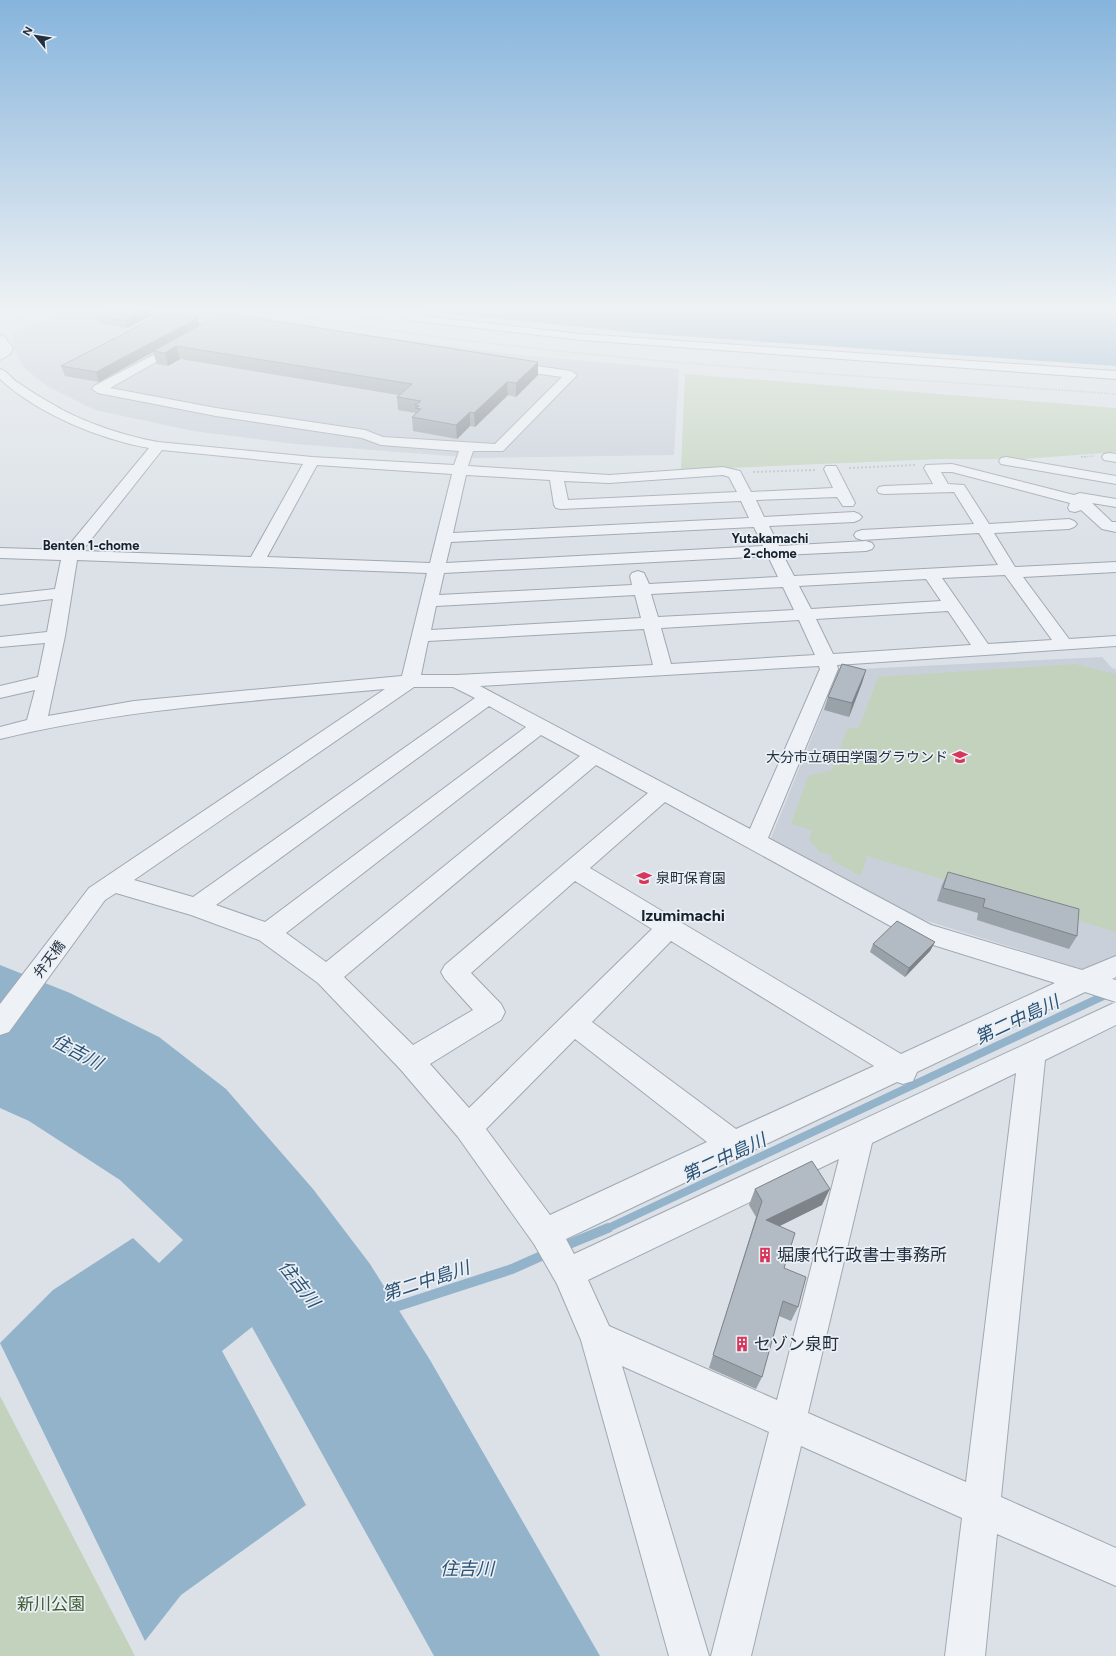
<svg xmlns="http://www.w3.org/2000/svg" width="1116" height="1656" font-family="Figtree,'Noto Sans JP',sans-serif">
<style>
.built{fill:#c9d0da}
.green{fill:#c3d2bc}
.water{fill:#93b3cb}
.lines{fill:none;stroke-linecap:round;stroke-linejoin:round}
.stream-far1{stroke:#93b3cb;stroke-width:8}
.stream{stroke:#93b3cb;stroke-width:10}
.minor-casing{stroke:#a0a8b1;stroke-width:2}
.path-far1{stroke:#b9bfc6;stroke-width:1.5;stroke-dasharray:1.5 1.5;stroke-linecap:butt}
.path{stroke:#b9bfc6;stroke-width:2;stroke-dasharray:2 2;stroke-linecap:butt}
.minor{fill:#eef1f5;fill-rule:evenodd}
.wall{fill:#99a1a9}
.shaded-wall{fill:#7d8389}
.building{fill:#b2bbc4;stroke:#7d8389}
.labels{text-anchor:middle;stroke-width:3.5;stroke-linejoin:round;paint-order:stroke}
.far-neighbourhood-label{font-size:13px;font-weight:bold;fill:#17212f;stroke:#ebf0f5}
.poi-label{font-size:14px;fill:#24303f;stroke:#ebf0f5;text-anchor:end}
.street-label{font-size:14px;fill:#24303f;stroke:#ebf0f5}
.quarter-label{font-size:16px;font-weight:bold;fill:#17212f;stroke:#ebf0f5}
.near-poi-label{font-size:17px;fill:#24303f;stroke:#ebf0f5;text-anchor:start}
.near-park-label{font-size:17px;fill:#3c5b30;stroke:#ebf0f5}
.near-water-label{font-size:18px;font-style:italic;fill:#2b5276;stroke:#ebf0f5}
</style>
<rect width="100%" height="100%" fill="#dbe1e7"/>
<!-- built -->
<path class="built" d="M69,310H230L338,331L520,355L679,369L674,455L476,458L295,444L193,431L95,410L47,386L23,367L15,350L12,333Z
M1102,657L1112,668L1116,669V957L1088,971L924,920L769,843L839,670Z"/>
<!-- green -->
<path class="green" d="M685,374L1116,408V452L1024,459H940L681,470Z
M1075,664L1116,674V932L867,856L861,876L831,860L832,855L820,852L809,840L812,830L791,824L808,776L832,770L847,729L859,727L878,677Z
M0,1396L135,1656H0Z"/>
<!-- water -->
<path class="water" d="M411,310H1116V366L650,334Z
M0,965L70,993L159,1037L226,1089L313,1189L370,1264L430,1360L600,1656H434L252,1327L222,1351L306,1505L181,1595L145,1641L0,1343L53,1290L133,1238L159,1263L183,1240L120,1180L29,1121L0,1108Z"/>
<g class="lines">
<!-- stream-far1 -->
<path class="stream-far1" d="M606,1229L1116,990"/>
<!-- stream -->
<path class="stream" d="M562,1247L608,1228
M389,1309L512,1269L548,1253"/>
<!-- minor casing -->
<g class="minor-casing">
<path id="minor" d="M412,315L581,334L1116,371V379L581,340L408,320L407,318Z
M0,335L4,336L13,348L10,354L0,360Z
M182,340L188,343L186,345L110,388L216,408L365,430L383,437L495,444L562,377L505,369L503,366L509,362L571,371L577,375L503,451H473L468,466L609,475L723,467L740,471L751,492L833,488L824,469L826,466H836L855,503L853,506H843L837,497L756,500L764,517L854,512L859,514L862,517L859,520L854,522L769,526L779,546L866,541L872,543L874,546L872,549L866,551L783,555L794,576L998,565L979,533L862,540L856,538L854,535L856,532L862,530L974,524L954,492L884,494L879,493L877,490L879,487L884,486L933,484L924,468L926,465L952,464L1074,495L1080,493L1116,499V507L1092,503L1112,522H1116V532L1102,529L1081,510L1075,512L1070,511L1068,508L1070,503L952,472H941L948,484L964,485L989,524L1069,519L1074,521L1077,524L1074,527L1069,529L994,533L1015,567L1116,562V572L1023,577L1069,639L1116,636V646L837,665L838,669L768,838L931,925L1082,970L1116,956V977L1112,979L1116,980V1002L1085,992L917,1072L913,1081L903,1084L897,1082L566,1239L574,1254L1116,1002V1025L1045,1060L1001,1497L1116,1548V1586L997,1534L985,1656H945L962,1518L801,1446L751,1656H711L769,1432L622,1366L709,1656H669L581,1340L557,1284L534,1244L458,1137L401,1070L318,983L259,940L191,915L116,893L105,900L9,1032L0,1035V1004L89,888L385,689C256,701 126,708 0,739V727L27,720L35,690L0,698V686L38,677L45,643L0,647V637L47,632L53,599L0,605V595L55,589L61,560L0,558V548L65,550L149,448C99,439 38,414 0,379V369C7,371 11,378 17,382C29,390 41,398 54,405C82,422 125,436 158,442L312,457L454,465L459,451L381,445L362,438L216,416L98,393L92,389L94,386ZM162,450L303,464L251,557L82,551ZM317,465L452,474L430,563L267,557ZM466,475L550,480L554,505L556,508L561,509L741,501L749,518L453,533ZM723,475L729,477L737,492L568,500L564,481L609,483ZM754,527L763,546L446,563L451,542ZM768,556L778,577L649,584L644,573L638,571L632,573L630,576L632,585L439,595L444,573ZM77,560L427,573L402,676L134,701L48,716L65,636ZM1005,575L1052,640L988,644L942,578ZM926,579L941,601L811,609L799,586ZM783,587L794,610L658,617L651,594ZM635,595L641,618L431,630L436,606ZM948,611L971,645L833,654L816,619ZM799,620L815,655L671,664L661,628ZM644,629L653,665L457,675H421L428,641ZM819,666L820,669L750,829L480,686ZM414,687H453L475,698L193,897L134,880ZM489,706L526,727L265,922L216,905ZM541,735L580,756L326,962L286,933ZM596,765L648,793L445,965L441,972L445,979L473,1010L413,1045L344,977ZM665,802L914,939L1055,983L901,1054L590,868ZM575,881L652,929L469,1108L430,1064L501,1020L505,1012L501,1004L471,973ZM671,941L874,1066L736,1129L592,1022ZM575,1039L707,1142L550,1215L486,1129ZM1016,1073L966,1482L808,1413L872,1143ZM839,1159L777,1400L609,1326L588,1280Z
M1109,453L1116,454V462L1104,460L1102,457L1104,454Z
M1006,457L1116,476V484L1001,464L999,461L1001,458Z"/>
</g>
<!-- path-far1 -->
<path class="path-far1" d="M265,310C546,361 832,373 1116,394
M358,317L397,322
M6,324L44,310
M1081,457L1094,456"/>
<!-- path -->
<path class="path" d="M1081,457H1086
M849,468L916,465
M753,472L816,470"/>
<!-- minor -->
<use href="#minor" class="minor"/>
</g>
<!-- wall -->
<path class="wall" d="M110,310H151L153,315L127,328L99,323L96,316Z
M200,325L538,375L516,397L508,395L475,427L470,426L457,439L413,431L412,417L416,413L398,410L397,397L398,395L180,359L168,366L157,364L153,352L99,382L65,376L61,366Z
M866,670L862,683L849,717L824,710L828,697Z
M948,872L1077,936L1069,949L977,920L978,913L937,901L942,885Z
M935,942L930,951L905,977L870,952L873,944Z
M755,1189L822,1205L780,1226L784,1268L798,1307L791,1321L779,1316L762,1377L756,1389L709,1368L756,1217L749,1205Z"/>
<!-- shaded-wall -->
<path class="shaded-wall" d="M147,310H151L153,315L127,328L125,321Z
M198,318L200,327L153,351V352L99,382L96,372Z
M176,346L180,359L168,366L165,353Z
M538,362V375L516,397V383Z
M507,382L508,395L475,427L474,413Z
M470,412V426L457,439L456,425Z
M866,670L862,683L849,717L852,703Z
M935,942L930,951L905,977L909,968Z
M830,1189L822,1205L761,1235L766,1220Z"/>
<!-- building -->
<path class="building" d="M110,310H147L125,321L96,316Z
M164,313L198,318L96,372L61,366Z
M222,313L538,362L516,383L507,382L474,413L470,412L456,425L412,417L421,409L415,408L419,406L415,405L421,401L397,397L412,384L176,346L165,353L153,351Z
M842,664L866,670L852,703L828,697Z
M948,872L1079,909L1077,936L983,907L985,899L943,888Z
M897,921L935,942L909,968L873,944Z
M812,1161L830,1189L766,1220L795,1233L784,1268L806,1277L798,1307L783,1301L762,1377L713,1355L762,1201L755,1189Z"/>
<!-- sky -->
<linearGradient id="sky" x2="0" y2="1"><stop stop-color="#86b4dc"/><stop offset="0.57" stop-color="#eff2f4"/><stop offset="1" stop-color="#eff2f4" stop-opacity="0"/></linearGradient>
<rect width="1116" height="542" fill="url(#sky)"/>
<!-- icons -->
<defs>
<g id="school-bare" transform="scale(1.2)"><path d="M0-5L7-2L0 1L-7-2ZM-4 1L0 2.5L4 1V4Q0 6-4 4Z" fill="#d9345a" stroke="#ebf0f5" stroke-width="2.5" paint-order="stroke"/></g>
<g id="building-bare" transform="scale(1.2)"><path d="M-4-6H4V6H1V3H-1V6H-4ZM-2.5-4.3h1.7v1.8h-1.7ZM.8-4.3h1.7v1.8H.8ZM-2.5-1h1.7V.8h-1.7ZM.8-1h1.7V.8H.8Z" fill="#d9345a" stroke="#ebf0f5" stroke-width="2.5" paint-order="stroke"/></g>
</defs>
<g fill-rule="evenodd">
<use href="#school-bare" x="960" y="757"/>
<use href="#school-bare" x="644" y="878"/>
<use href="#building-bare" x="765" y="1255"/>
<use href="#building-bare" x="742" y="1344"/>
</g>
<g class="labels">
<!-- far-neighbourhood labels -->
<g class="far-neighbourhood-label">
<text x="770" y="543">Yutakamachi<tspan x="770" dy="15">2-chome</tspan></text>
<text x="91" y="550">Benten 1-chome</text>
</g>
<!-- poi labels -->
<g class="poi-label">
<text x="948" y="762">大分市立碩田学園グラウンド</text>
<text x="656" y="883" text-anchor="start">泉町保育園</text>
</g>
<!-- street labels -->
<g class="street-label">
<text transform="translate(49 959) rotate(-53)" y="5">弁天橋</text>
</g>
<!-- quarter labels -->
<g class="quarter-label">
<text x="683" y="921">Izumimachi</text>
</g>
<!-- near-poi labels -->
<g class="near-poi-label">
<text x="777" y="1261">堀康代行政書士事務所</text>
<text x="754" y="1350">セゾン泉町</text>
</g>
<!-- near-park labels -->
<g class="near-park-label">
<text x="51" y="1610">新川公園</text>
</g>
<!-- near-water labels -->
<g class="near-water-label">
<text transform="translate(1017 1020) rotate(-25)" y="6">第二中島川</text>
<text transform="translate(77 1052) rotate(28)" y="6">住吉川</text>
<text transform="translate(724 1158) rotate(-25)" y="6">第二中島川</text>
<text transform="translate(426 1281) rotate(-18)" y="6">第二中島川</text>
<text transform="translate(299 1284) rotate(52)" y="6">住吉川</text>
<text x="467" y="1575">住吉川</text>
</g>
</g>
<!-- north arrow -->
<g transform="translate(36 36) rotate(300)" stroke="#ebf0f5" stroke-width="3" paint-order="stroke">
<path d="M0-3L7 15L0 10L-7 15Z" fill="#24303f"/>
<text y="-6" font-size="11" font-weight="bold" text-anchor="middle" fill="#24303f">N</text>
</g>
</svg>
